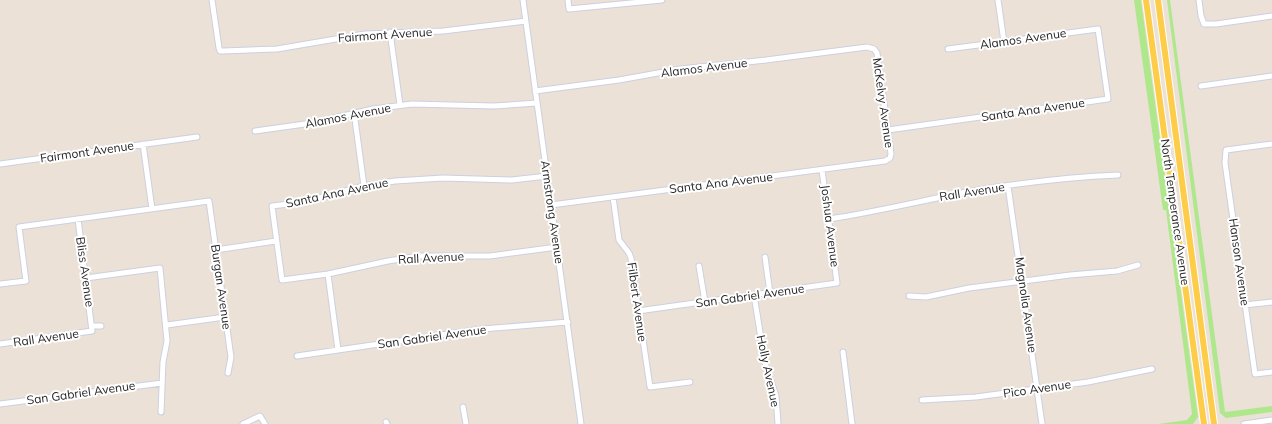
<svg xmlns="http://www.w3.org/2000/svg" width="1272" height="424" font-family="Mulish,sans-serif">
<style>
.green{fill:#afe88c}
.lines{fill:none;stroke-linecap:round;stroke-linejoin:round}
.minor-casing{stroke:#cbd0e2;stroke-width:7}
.major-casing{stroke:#fff;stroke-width:8}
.minor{stroke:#fff;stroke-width:5}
.major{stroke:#fdcc49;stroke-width:6}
.labels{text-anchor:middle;stroke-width:4;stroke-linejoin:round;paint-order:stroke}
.street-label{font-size:12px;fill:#272727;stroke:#fff}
</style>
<rect width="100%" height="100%" fill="#ebe1d6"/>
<!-- green -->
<path class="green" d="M1134,0H1141L1198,417L1193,424H1159L1187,420L1192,414L1166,210H1163Z
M1167,0H1170L1225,412L1272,406V412L1226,418L1220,413Z"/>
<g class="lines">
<!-- minor casing -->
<g class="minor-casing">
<path id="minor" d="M212,0L219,48L220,51H223L277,49L365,34L443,31L526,21
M523,0L581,424
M568,0L569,9L662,0
M998,0L1004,42
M1199,0L1201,16L1204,24H1216L1272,16
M390,32L400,105
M1201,86L1272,76
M535,91L619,80L680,69L766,60L867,47L874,49L877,53L891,154L890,158L885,161L551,205
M354,112L364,186
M888,130L1108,99L1098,29L948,49
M255,131L312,123L373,109L412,104L494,106L537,103
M143,144L152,209
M1272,144L1226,150L1225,163L1255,374L1272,372
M0,164L197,137
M547,176L512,180L443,178L395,181L364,186L304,202L272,206L282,280L328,274L388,261L419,256H490L557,247
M1008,186L1042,424
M613,197L619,240L629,253L631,258L650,387L690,382
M829,219C877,212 924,200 972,191C1020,183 1070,177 1118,175
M216,250L276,241
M765,257L770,293
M699,266L705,302
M328,274L338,350
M86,278L160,268L167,341L163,362L161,412
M0,284L26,281L19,227L209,201L231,357L228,373
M754,295L765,363L776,396L778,424
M909,296L926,297L969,288L1070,275L1117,271L1138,265
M1245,305L1272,302
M638,311L837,283L822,170
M167,325L225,317
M92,326H101
M0,344L92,331L78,219
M843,352L852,424
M297,356L482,329L568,322
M922,400L976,397L1088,382L1152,369
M0,404L162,383
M463,407L466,424
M386,422L387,424
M243,424L260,416L265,424
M1244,424L1272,420"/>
</g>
<!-- major casing -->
<g class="major-casing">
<path id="major" d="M1146,0L1204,424
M1158,0L1214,424"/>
</g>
<!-- minor -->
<use href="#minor" class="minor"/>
<!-- major -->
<use href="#major" class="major"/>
</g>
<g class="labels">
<!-- street labels -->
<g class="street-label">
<text transform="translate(385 35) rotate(-4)" y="4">Fairmont Avenue</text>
<text transform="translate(1023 39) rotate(-8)" y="4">Alamos Avenue</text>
<text transform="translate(704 68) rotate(-7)" y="4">Alamos Avenue</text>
<text transform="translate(883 103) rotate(82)" y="4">McKelvy Avenue</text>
<text transform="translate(1033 110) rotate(-8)" y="4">Santa Ana Avenue</text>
<text transform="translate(348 116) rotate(-11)" y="4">Alamos Avenue</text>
<text transform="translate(87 152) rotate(-8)" y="4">Fairmont Avenue</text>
<text transform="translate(721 183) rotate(-7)" y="4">Santa Ana Avenue</text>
<text transform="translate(972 192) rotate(-9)" y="4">Rall Avenue</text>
<text transform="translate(337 193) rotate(-12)" y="4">Santa Ana Avenue</text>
<text transform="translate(552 212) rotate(82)" y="4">Armstrong Avenue</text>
<text transform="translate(1175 212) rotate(82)" y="4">North Temperance Avenue</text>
<text transform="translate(830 226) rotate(83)" y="4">Joshua Avenue</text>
<text transform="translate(431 258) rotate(-3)" y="4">Rall Avenue</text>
<text transform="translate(1239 262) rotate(82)" y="4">Hanson Avenue</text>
<text transform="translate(85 272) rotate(82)" y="4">Bliss Avenue</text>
<text transform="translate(221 287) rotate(82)" y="4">Burgan Avenue</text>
<text transform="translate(750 296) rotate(-8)" y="4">San Gabriel Avenue</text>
<text transform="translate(637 302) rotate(82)" y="4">Filbert Avenue</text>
<text transform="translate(1026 305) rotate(82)" y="4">Magnolia Avenue</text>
<text transform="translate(432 337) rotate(-8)" y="4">San Gabriel Avenue</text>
<text transform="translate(46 338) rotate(-8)" y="4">Rall Avenue</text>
<text transform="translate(768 371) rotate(78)" y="4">Holly Avenue</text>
<text transform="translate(1037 389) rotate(-8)" y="4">Pico Avenue</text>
<text transform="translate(81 393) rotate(-8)" y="4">San Gabriel Avenue</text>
</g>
</g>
</svg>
